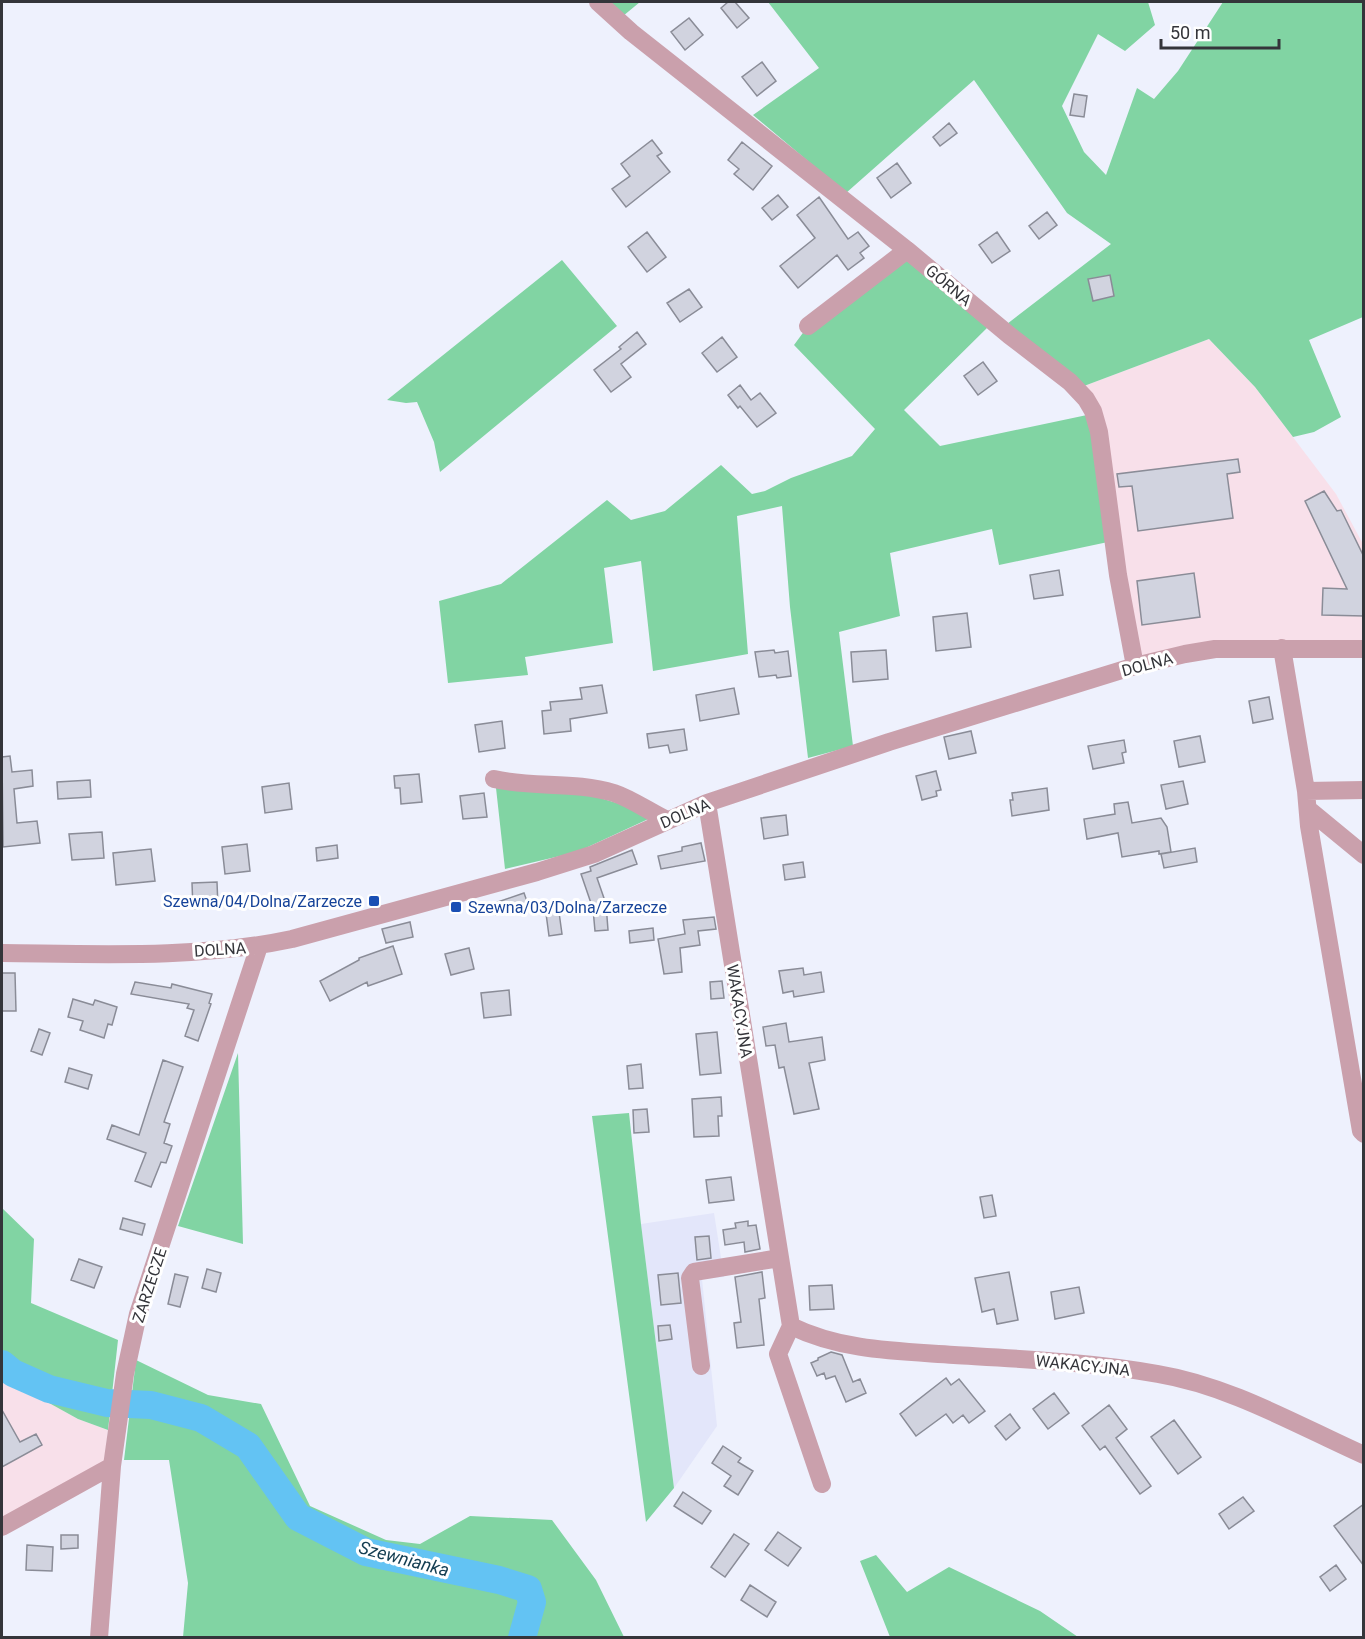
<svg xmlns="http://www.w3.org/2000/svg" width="1365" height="1639" font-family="Roboto,sans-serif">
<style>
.built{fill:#e3e6fa}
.industrial{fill:#f8e0ea}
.green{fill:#81d4a3}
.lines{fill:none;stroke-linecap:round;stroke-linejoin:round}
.river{stroke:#63c3f3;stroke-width:28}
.building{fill:#d1d3df;stroke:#8a8c97;stroke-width:1.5}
.minor{stroke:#caa0ac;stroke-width:18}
.transit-dot{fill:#1a4fb4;stroke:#fff;stroke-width:2}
.labels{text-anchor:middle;stroke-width:6;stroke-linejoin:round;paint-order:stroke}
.street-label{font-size:16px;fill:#34353a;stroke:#fff}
.transit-label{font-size:16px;fill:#164399;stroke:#fff;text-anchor:end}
.water-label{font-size:18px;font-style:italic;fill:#143e52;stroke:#fff}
</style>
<rect width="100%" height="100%" fill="#eef1fd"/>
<!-- built -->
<path class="built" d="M714,1213L724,1277L702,1279L717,1426L674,1488L641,1224Z"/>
<!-- industrial -->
<path class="industrial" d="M1209,339L1255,387L1336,494L1363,544V642L1267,640L1211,641L1140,656L1084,386Z
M2,1377L78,1419L108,1430L104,1462L2,1521Z"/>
<!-- green -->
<path class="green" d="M607,2H640L623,16Z
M768,2H1148L1155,25L1125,51L1098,34L1062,106L1084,152L1106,175L1137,88L1154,99L1178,71L1223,2H1363V317L1309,340L1341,417L1314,432L1293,437L1255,387L1209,339L1084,386L1007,324L1111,244L1067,213L974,80L846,193L753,115L819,68Z
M901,255L988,327L904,410L940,446L1087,415L1095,441L1108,542L999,565L992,529L890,553L900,616L839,632L853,746L808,758L790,607L782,506L737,516L748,654L653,671L641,561L604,568L613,643L525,657L528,675L448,683L439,601L501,584L607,500L631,520L665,511L721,465L752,494L765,491L791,478L852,456L875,429L794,345L808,326Z
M562,260L617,326L440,472L434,442L417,402L406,403L387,400Z
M495,779L560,786L657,815L577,852L505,869Z
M238,1053L243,1244L178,1226Z
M629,1113L641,1224L674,1488L646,1522L592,1116Z
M2,1208L34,1239L31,1303L118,1340L108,1430L78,1419L2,1377Z
M136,1360L208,1395L261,1404L310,1506L386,1540L420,1544L470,1516L552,1520L596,1580L624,1637H183L188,1583L169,1460H124Z
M876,1555L907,1592L949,1567L1040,1611L1078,1637H890L860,1561Z"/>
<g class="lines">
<!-- river -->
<path class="river" d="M2,1364L13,1373L49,1389L107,1403L151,1405L201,1418L248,1446L298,1517L366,1552L499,1580L528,1589L532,1602L522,1638"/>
</g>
<!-- building -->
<path class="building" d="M728,2H735L749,18L737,28L721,8Z
M689,18L703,35L685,50L671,32Z
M762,62L776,81L757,96L742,77Z
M1074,94L1087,96L1084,117L1070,115Z
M949,123L957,133L940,146L933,137Z
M652,140L662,153L657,156L670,172L626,207L612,189L630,176L621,164Z
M742,142L772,166L753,190L734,174L739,169L728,160Z
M897,163L911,183L891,198L877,178Z
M778,195L788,207L772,220L762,208Z
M819,197L848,239L858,232L869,246L860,253L864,258L848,270L837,255L798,288L780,266L815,238L797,215Z
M1047,212L1057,225L1039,239L1029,226Z
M647,232L666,257L647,272L628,247Z
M997,232L1010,251L992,263L979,245Z
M1110,275L1114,296L1093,301L1088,279Z
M689,289L702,307L680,322L667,303Z
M637,332L646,344L621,364L631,377L611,392L594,370L621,349L619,347Z
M722,337L737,357L717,372L702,353Z
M983,362L997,381L978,395L964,376Z
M740,385L751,400L760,393L776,413L757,427L740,406L738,408L728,395Z
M1238,459L1240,472L1227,474L1233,518L1138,531L1132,486L1119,487L1117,474Z
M1324,491L1337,511L1341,510L1364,557V616L1322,615L1323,588L1347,589L1305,501Z
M1059,570L1063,595L1034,599L1030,575Z
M1194,573L1200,617L1142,625L1137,581Z
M967,613L971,647L936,651L933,617Z
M774,650L775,653L788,651L791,676L777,678L776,675L759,677L755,652Z
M886,650L888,679L853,682L851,652Z
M602,685L607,713L570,719L571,731L544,734L542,711L551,710L550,702L582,699L580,688Z
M734,688L739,714L700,721L696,695Z
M1269,697L1273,719L1253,723L1249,701Z
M502,721L505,748L479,752L475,725Z
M684,729L687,750L670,753L668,745L649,748L647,734Z
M971,731L976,753L949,759L944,737Z
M1200,736L1205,762L1179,767L1174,741Z
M1124,740L1126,752L1122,753L1124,763L1093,769L1088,746Z
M10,756L12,772L32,770L33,786L14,789L17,823L37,821L40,843L3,847L2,757Z
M936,771L941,790L936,791L937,796L922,800L916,776Z
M419,774L422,802L401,804L400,788H395L394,776Z
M90,780L91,797L58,799L57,782Z
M1183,781L1188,804L1166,809L1161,785Z
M289,783L292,809L265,813L262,787Z
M1047,788L1049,810L1012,816L1010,800H1013L1012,793Z
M484,793L487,817L463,819L460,796Z
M1128,802L1132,823L1161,818L1167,827L1171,852L1159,854V851L1122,857L1118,833L1087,839L1084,819L1115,814L1114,804Z
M786,815L788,835L764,839L761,818Z
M102,832L104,858L72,860L69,834Z
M701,843L705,861L661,869L658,856L682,851V847Z
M247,844L250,871L225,874L222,847Z
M337,845L338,858L317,861L316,848Z
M1195,848L1197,862L1164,868L1161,854Z
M151,849L155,881L116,885L113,853Z
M632,850L637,864L597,878L606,904L608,930L595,931L593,909L581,874L591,871L590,867Z
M803,862L805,877L785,880L783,865Z
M217,882L218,907L193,909L192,883Z
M524,893L528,904L496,915L492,904Z
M558,905L562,934L549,936L545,906Z
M714,917L716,929L698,931L700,945L680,948L682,972L664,974L658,939L685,934L683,920Z
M410,922L413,937L386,943L382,929Z
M653,928L654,940L630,943L629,931Z
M393,946L402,974L368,986L367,982L330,1001L320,981L359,960V958Z
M469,948L474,969L451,975L445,954Z
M803,968L804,975L821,972L824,992L794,997L793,991L783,993L779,971Z
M2,973H15L16,1011H2Z
M722,981L724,998L711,999L710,982Z
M135,982L171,988L172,984L212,994L209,1003L211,1004L198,1041L185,1036L194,1010L187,1008L189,1004L131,994Z
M509,990L511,1015L484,1018L481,993Z
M73,999L93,1005L95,1000L117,1007L112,1025L108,1024L104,1038L80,1030L83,1021L68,1017Z
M786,1023L789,1042L822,1037L825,1060L809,1063L819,1109L794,1114L784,1067L779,1068L775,1045L766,1046L763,1027Z
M39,1029L50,1033L42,1055L31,1051Z
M717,1032L721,1073L700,1075L696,1034Z
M163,1060L183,1067L164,1122L170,1124L164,1143L172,1146L166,1163L161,1162L151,1187L135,1181L146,1153L107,1139L112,1125L139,1135Z
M641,1064L643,1088L629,1089L627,1066Z
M69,1068L92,1075L88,1089L65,1082Z
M721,1097L722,1116H718L719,1136L694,1137L692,1099Z
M647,1109L649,1132L634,1133L633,1110Z
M731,1177L734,1200L709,1203L706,1180Z
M992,1195L996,1216L984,1218L980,1197Z
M123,1218L145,1224L142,1235L120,1229Z
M748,1221V1226L756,1225L760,1249L745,1252L744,1242L725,1245L723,1230L736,1228L735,1223Z
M709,1236L711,1258L697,1260L695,1237Z
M79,1259L102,1267L94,1288L71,1280Z
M207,1269L221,1273L216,1292L202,1288Z
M762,1272L765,1298L759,1299L764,1345L737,1348L734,1323L741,1322L735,1277Z
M1009,1272L1018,1320L997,1324L994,1309L982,1312L975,1278Z
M678,1273L681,1303L661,1305L658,1275Z
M175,1274L188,1277L180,1307L168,1304Z
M832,1285L834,1309L810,1310L809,1286Z
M1079,1287L1084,1313L1055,1319L1051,1292Z
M670,1325L672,1339L659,1341L658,1326Z
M831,1352L842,1355L853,1382L860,1379L866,1393L846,1402L835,1376L826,1379L824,1373L817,1376L811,1363L818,1360V1358Z
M946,1378L951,1385L959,1379L985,1411L969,1423L963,1415L953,1423L946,1414L916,1436L900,1414Z
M1054,1393L1069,1413L1048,1429L1033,1409Z
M1109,1405L1127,1429L1116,1438L1151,1486L1140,1494L1105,1446L1100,1450L1082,1426Z
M2,1410L20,1442L36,1434L42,1445L2,1467Z
M1010,1414L1020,1428L1006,1440L995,1426Z
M1174,1420L1201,1457L1178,1474L1151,1437Z
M723,1446L741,1458L738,1462L753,1471L738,1495L724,1486L731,1476L712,1463Z
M683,1492L711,1511L702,1524L674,1506Z
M1243,1497L1254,1511L1229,1529L1219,1514Z
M1364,1504V1566L1334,1526Z
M778,1532L801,1548L788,1566L765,1550Z
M734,1534L749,1544L725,1577L711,1567Z
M61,1535H78V1548L61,1549Z
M27,1545L53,1547L52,1571L26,1570Z
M1336,1565L1346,1579L1330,1591L1320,1577Z
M750,1585L776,1602L767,1617L741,1600Z"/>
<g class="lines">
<!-- minor -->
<path class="minor" d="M598,2L631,32L907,250L1009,335L1070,382L1086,399L1093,411L1099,432L1118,575L1135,666
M808,326L907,250
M1282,648L1306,791L1364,790
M494,779C533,788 575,781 614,793C632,799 650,812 667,820
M1306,791L1309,826L1361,1131L1364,1134
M707,803L791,1326C842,1351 898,1351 954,1355C1022,1359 1091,1362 1158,1374C1230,1386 1297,1425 1364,1455
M1308,809L1364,855
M2,953C98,954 198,959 292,939L537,872L594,854L707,803L889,742L1135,666L1185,654L1215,649H1364
M791,1326L778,1354L822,1484
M701,1366L690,1278L694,1272L780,1258
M2,1527L112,1466
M99,1638L112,1466L125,1374L138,1314L259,946"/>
</g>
<!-- markers -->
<g class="transit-dot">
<rect x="368" y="895" width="12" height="12" rx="3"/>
<rect x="450" y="901" width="12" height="12" rx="3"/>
</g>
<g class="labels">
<!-- street labels -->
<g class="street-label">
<text transform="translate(949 285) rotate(40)" y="6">GÓRNA</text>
<text transform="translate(1147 664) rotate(-15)" y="6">DOLNA</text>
<text transform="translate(685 813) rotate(-23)" y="6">DOLNA</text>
<text transform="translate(220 949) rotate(-4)" y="6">DOLNA</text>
<text transform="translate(740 1011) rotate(81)" y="6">WAKACYJNA</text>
<text transform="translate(149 1285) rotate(-72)" y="6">ZARZECZE</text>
<text transform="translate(1083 1365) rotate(6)" y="6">WAKACYJNA</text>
</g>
<!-- transit labels -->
<g class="transit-label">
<text x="362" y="907">Szewna/04/Dolna/Zarzecze</text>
<text x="468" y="913" text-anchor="start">Szewna/03/Dolna/Zarzecze</text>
</g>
<!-- water labels -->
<g class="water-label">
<text transform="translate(404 1559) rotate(15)" y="6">Szewnianka</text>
</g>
</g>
<!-- border -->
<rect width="1365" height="1639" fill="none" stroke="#34353a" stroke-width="6"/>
<!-- scale -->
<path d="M1161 39v9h118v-9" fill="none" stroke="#34353a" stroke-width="3"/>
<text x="1170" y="39" font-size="18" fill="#34353a" stroke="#ffffff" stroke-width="4.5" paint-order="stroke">50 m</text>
</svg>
